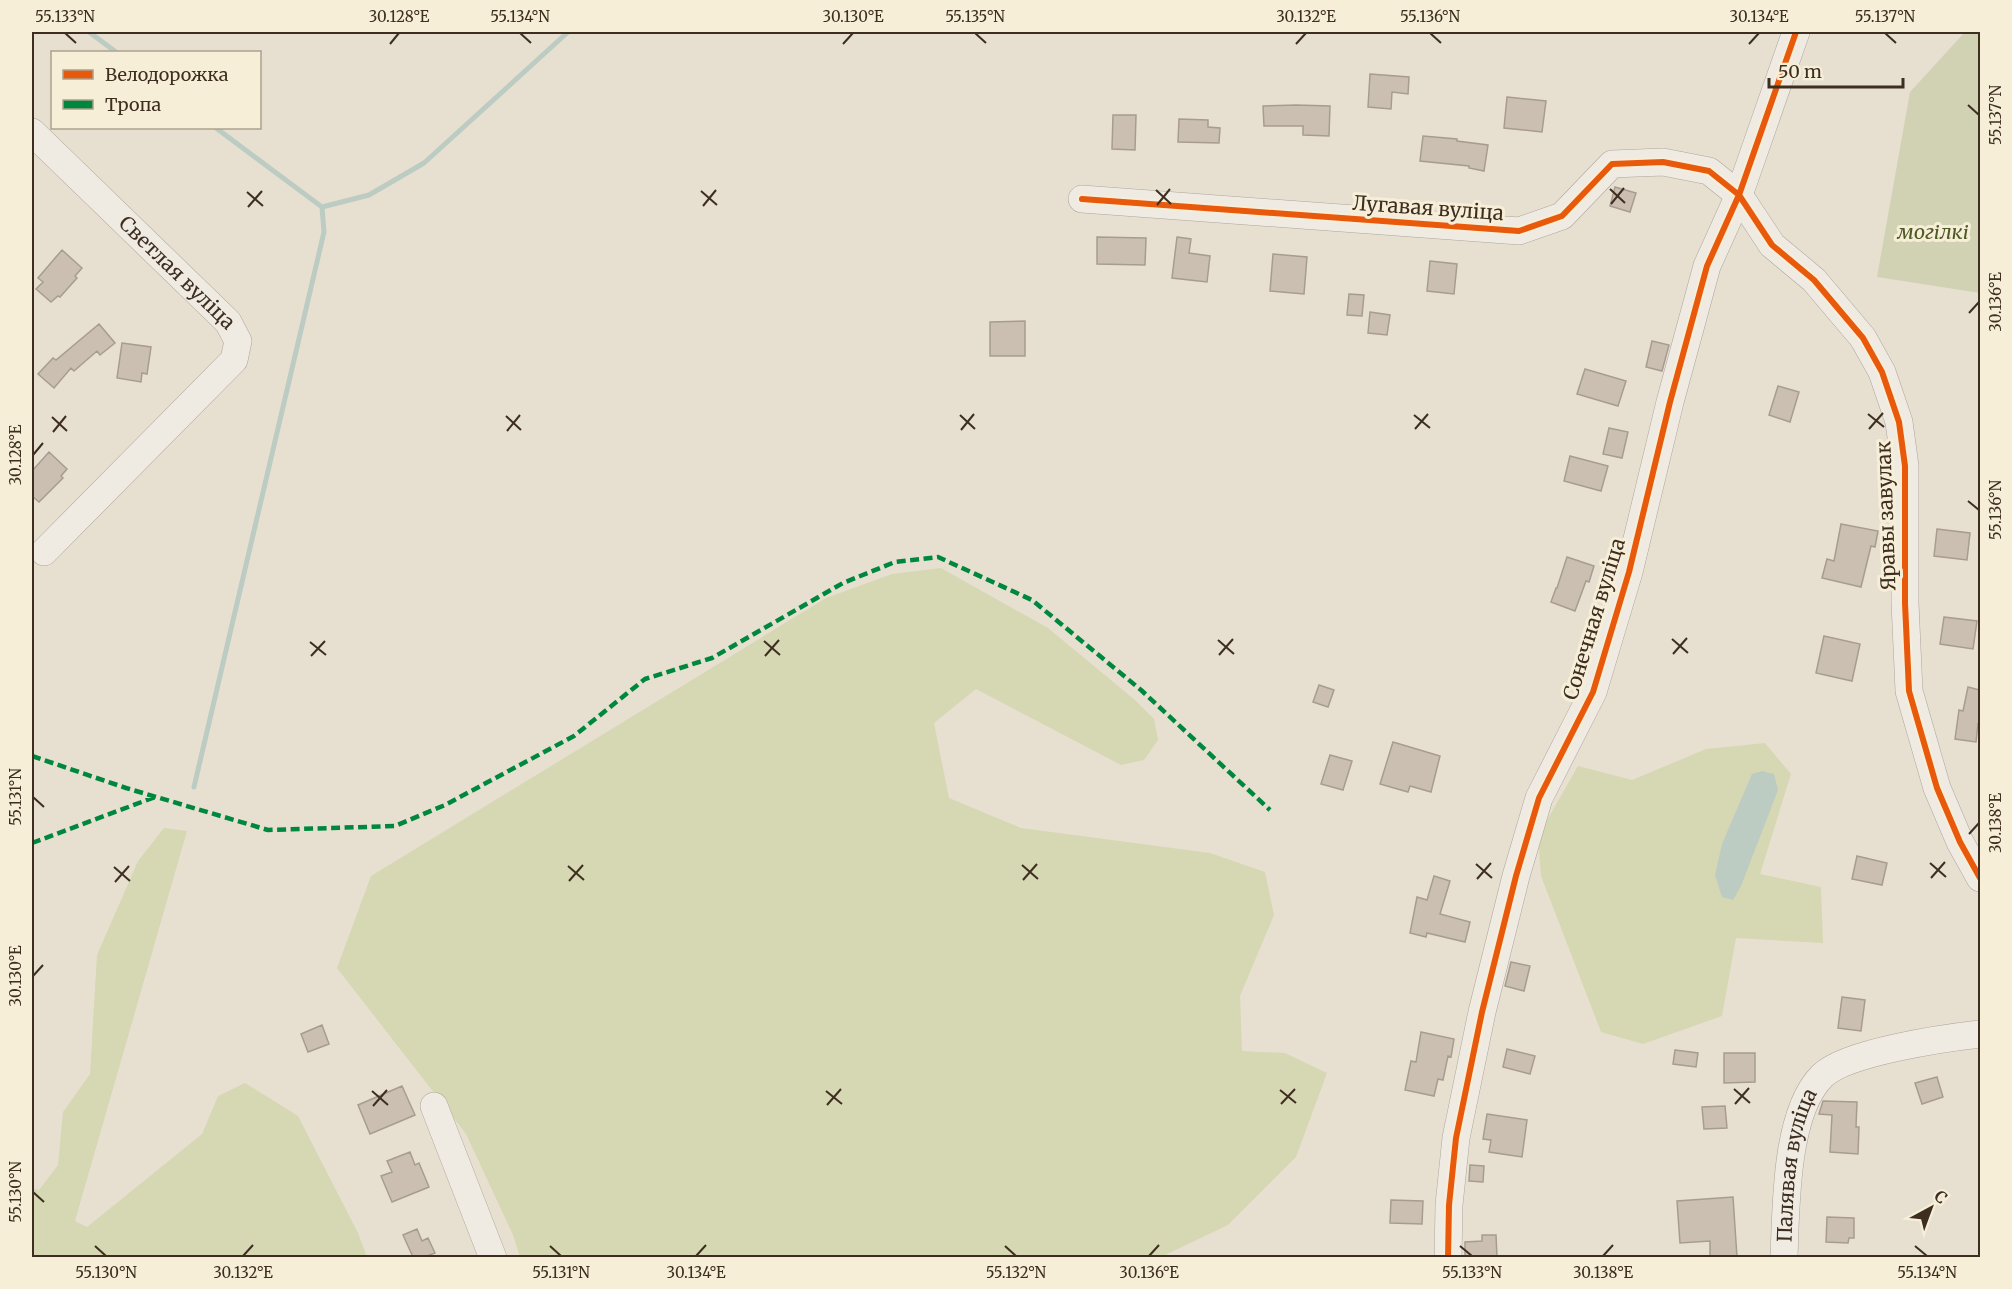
<svg xmlns="http://www.w3.org/2000/svg" width="2012" height="1289" font-family="Merriweather,serif">
<style>
.green{fill:#d6d7b3}
.cemetery{fill:#d1d1b3}
.water{fill:#bcccc2}
.lines{fill:none;stroke-linecap:round;stroke-linejoin:round}
.stream{stroke:#bcccc2;stroke-width:5}
.building{fill:#cbbfb2;stroke:#a89c90;stroke-width:1.5}
.minor-casing{stroke:#ada599;stroke-width:28}
.minor{stroke:#efebe3;stroke-width:27}
.quiet{stroke:#00873e;stroke-width:4.5;stroke-dasharray:9 4.5;stroke-linecap:butt}
.cycleway-casing{stroke:#f7eed8;stroke-width:10}
.cycleway{stroke:#e8590c;stroke-width:6}
.ticks{fill:none;stroke:#3d2e20;stroke-width:2}
.labels{text-anchor:middle;stroke-width:6;stroke-linejoin:round;paint-order:stroke}
.street-label{font-size:20px;fill:#3d2e20;stroke:#f7eed8}
.park-label{font-size:20px;font-style:italic;fill:#4d5a26;stroke:#f7eed8}
.neatline{fill:none;stroke:#3d2e20;stroke-width:2}
.ticks-label{font-size:15px;text-anchor:middle;fill:#3d2e20}
</style>
<rect width="100%" height="100%" fill="#e7e0d1"/>
<!-- green -->
<path class="green" d="M941,568L1048,628L1135,700L1154,719L1158,740L1144,760L1121,765L976,689L934,723L949,798L1021,828L1210,853L1265,872L1274,915L1240,996L1242,1051L1285,1053L1327,1073L1296,1157L1228,1225L1161,1257H520L513,1235L466,1134L337,968L371,876L826,598L892,574Z
M1765,743L1791,774L1760,874L1821,887L1823,943L1736,938L1722,1016L1643,1044L1601,1032L1541,876L1538,836L1578,766L1632,780L1706,749Z
M164,828L187,831L75,1221L87,1227L202,1134L218,1096L245,1083L298,1116L358,1233L367,1257H32V1188L39,1190L58,1165L63,1112L90,1074L97,955L138,861Z"/>
<!-- cemetery -->
<path class="cemetery" d="M1965,32H1980V293L1877,277L1910,92Z"/>
<!-- water -->
<path class="water" d="M1762,771L1774,774L1778,790L1741,886L1733,900L1722,897L1715,875L1722,844L1752,774Z"/>
<g class="lines">
<!-- stream -->
<path class="stream" d="M89,32L116,52
M216,128L322,207L369,195L424,163L568,32
M194,787L324,232L322,207"/>
</g>
<!-- building -->
<path class="building" d="M1370,74L1409,77L1408,94L1392,92L1391,109L1368,107Z
M1507,97L1546,101L1542,132L1504,128Z
M1296,105L1330,106L1329,136L1303,135V126H1264L1263,106Z
M1113,115H1136L1135,150L1112,149Z
M1179,119L1208,120V127L1220,128L1219,143L1178,142Z
M1423,136L1457,139V141L1488,145L1484,171L1469,168V166L1420,161Z
M1615,187L1636,193L1630,212L1610,206Z
M1097,237L1146,238L1145,265L1097,264Z
M1177,237L1191,239L1189,253L1210,256L1207,282L1172,278Z
M62,250L82,268L75,276L77,278L60,297L58,296L51,302L36,289L43,282L38,278Z
M1273,254L1307,257L1304,294L1270,291Z
M1430,261L1457,264L1454,294L1427,291Z
M1349,294L1364,295L1362,316L1347,315Z
M1370,312L1390,315L1387,335L1368,333Z
M1025,321V356H990V322Z
M99,324L115,343L100,355L97,351L74,371L71,368L54,388L38,374L53,358L56,360Z
M1652,341L1669,345L1662,371L1646,367Z
M122,343L151,347L147,374L142,373L141,382L117,378Z
M1585,369L1626,381L1618,406L1577,394Z
M1778,386L1799,392L1790,422L1769,415Z
M1609,428L1628,432L1622,458L1603,454Z
M49,452L67,469L61,476L63,478L39,502L32,496V471Z
M1570,456L1608,466L1601,491L1564,481Z
M1841,524L1878,531L1875,547L1871,546L1861,587L1822,578L1827,559L1834,561Z
M1937,529L1970,533L1967,560L1934,556Z
M1567,557L1594,566L1589,582L1586,581L1575,611L1551,602L1556,588H1557Z
M1944,617L1977,621L1973,649L1940,644Z
M1824,636L1860,644L1852,681L1816,673Z
M1319,685L1334,690L1328,707L1313,702Z
M1968,687L1980,690V725L1978,724L1976,742L1955,739L1959,710L1963,711Z
M1393,742L1440,756L1431,792L1410,786L1408,792L1380,784Z
M1330,755L1352,761L1343,790L1321,784Z
M1857,856L1887,863L1882,885L1852,879Z
M1434,876L1450,881L1440,914L1470,922L1465,942L1427,933L1426,937L1410,933L1417,897L1427,900Z
M1511,962L1530,966L1524,991L1505,986Z
M1842,997L1865,1000L1861,1031L1838,1028Z
M322,1025L329,1044L308,1052L301,1034Z
M1421,1032L1454,1039L1451,1057L1448,1056L1443,1080L1438,1079L1434,1096L1405,1090L1411,1061L1416,1062Z
M1507,1049L1535,1056L1530,1074L1503,1067Z
M1675,1050L1698,1053L1696,1067L1673,1064Z
M1724,1053H1755V1082L1724,1083Z
M1937,1077L1943,1097L1922,1104L1915,1083Z
M402,1086L415,1115L370,1134L358,1105Z
M1823,1101L1857,1102L1856,1127H1859L1858,1154L1830,1152L1832,1115L1819,1114Z
M1725,1106L1727,1128L1704,1129L1702,1107Z
M1487,1114L1527,1120L1522,1157L1489,1152L1491,1140L1483,1139Z
M410,1152L415,1165L419,1163L429,1187L392,1202L381,1176L392,1172L387,1161Z
M1470,1165L1484,1166L1483,1182L1469,1181Z
M1733,1197L1737,1257H1710V1241L1680,1243L1677,1201Z
M1391,1200L1423,1201L1422,1224L1390,1223Z
M1827,1217L1854,1218V1238H1849L1848,1243L1826,1242Z
M417,1229L422,1241L428,1238L435,1253L424,1257H413L403,1235Z
M1482,1235H1496L1497,1257H1465V1242L1482,1241Z"/>
<g class="lines">
<!-- minor casing -->
<g class="minor-casing">
<g id="minor">
<path id="s1" d="M32,132L228,322L238,341L234,360L44,552"/>
<path d="M1082,199L1519,231L1562,216L1612,164L1663,162L1709,171L1739,195L1772,245L1814,280L1863,338L1882,372L1899,422L1905,466V603L1909,691L1937,788L1960,842L1980,878"/>
<path d="M434,1106L493,1258"/>
<path d="M1448,1258L1449,1205L1456,1138L1482,1012L1516,876L1539,798L1593,692L1629,572L1670,402L1707,266L1739,195L1796,32"/>
<path id="s2" d="M1784,1258C1786,1208 1785,1113 1822,1076C1846,1052 1945,1038 1980,1034"/>
</g>
</g>
<!-- minor -->
<use href="#minor" class="minor"/>
<!-- quiet -->
<path class="quiet" d="M32,756L126,788L268,830L395,826L445,805L574,736L645,679L712,658L843,583L895,562L938,557L1032,600L1141,690L1270,810
M32,843L155,797"/>
<!-- cycleway casing -->
<g class="cycleway-casing">
<path id="cycleway" d="M1082,199L1519,231L1562,216L1612,164L1663,162L1709,171L1739,195L1772,245L1814,280L1863,338L1882,372L1899,422L1905,466V603L1909,691L1937,788L1960,842L1980,878
M1448,1258L1449,1205L1456,1138L1482,1012L1516,876L1539,798L1593,692L1629,572L1670,402L1707,266L1739,195L1796,32"/>
</g>
<!-- cycleway -->
<use href="#cycleway" class="cycleway"/>
</g>
<!-- ticks -->
<path class="ticks" d="M65,33L76,43M520,33L531,43M975,33L986,43M1430,33L1441,43M1885,33L1896,43M390,44L399,33M843,44L853,33M1296,44L1306,33M1749,44L1759,33M1968,105L1979,115M1610,189L1625,203M1156,190L1171,204M701,191L717,205M247,192L263,206M1611,204L1624,188M1157,205L1170,189M703,206L716,190M248,207L262,191M1969,313L1979,302M1868,414L1884,427M960,415L975,429M1414,415L1430,428M506,416L521,430M52,417L67,431M1415,429L1428,414M1869,429L1883,413M961,430L974,414M507,431L520,415M53,432L66,416M33,455L43,443M1968,501L1979,510M1672,639L1688,653M1218,640L1234,654M764,641L780,655M310,642L326,655M1673,654L1687,638M1219,655L1233,639M311,656L325,641M765,656L779,640M33,797L44,807M1969,834L1979,823M1930,863L1946,877M1476,864L1492,878M1022,865L1038,879M568,866L584,880M114,867L130,881M1931,878L1945,862M1477,879L1491,863M1023,880L1037,864M569,881L583,865M115,882L129,866M33,976L43,965M1734,1089L1750,1103M1280,1090L1296,1103M372,1091L388,1105M826,1091L842,1104M1281,1104L1295,1089M1735,1104L1749,1088M827,1105L841,1089M373,1106L387,1090M33,1192L44,1202M95,1246L106,1256M550,1246L561,1256M1005,1246L1016,1256M1460,1246L1472,1256M1915,1246L1927,1256M243,1256L253,1245M696,1256L706,1245M1149,1256L1159,1245M1603,1256L1613,1245"/>
<g class="labels">
<!-- street labels -->
<g class="street-label">
<text transform="translate(1428 208) rotate(4)" y="7">Лугавая вуліца</text>
<text dy="7" stroke="none"><textPath href="#s1" startOffset="202">Светлая вуліца</textPath></text>
<text transform="translate(1886 516) rotate(-92)" y="7">Яравы завулак</text>
<text transform="translate(1594 619) rotate(-73)" y="7">Сонечная вуліца</text>
<text dy="7" stroke="none"><textPath href="#s2" startOffset="94">Палявая вуліца</textPath></text>
</g>
<!-- park labels -->
<g class="park-label">
<text x="1933" y="239">могілкі</text>
</g>
</g>
<!-- border -->
<rect width="2012" height="1289" fill="none" stroke="#f7eed8" stroke-width="66"/>
<!-- legend -->
<rect x="51" y="51" width="210" height="78" fill="#f7eed8" stroke="#ada18e" stroke-width="1.5"/>
<rect x="63" y="70" width="30" height="9" fill="#e8590c" stroke="#ada18e" stroke-width="1.5"/>
<text x="105" y="81" font-size="18" fill="#3d2e20">Велодорожка</text>
<rect x="63" y="100" width="30" height="9" fill="#00873e" stroke="#ada18e" stroke-width="1.5"/>
<text x="105" y="111" font-size="18" fill="#3d2e20">Тропа</text>
<!-- north arrow -->
<g transform="translate(1931 1208) rotate(41)" stroke="#f7eed8" stroke-width="4.5" paint-order="stroke">
<path d="M0-4.5L10 22L0 15L-10 22Z" fill="#3d2e20"/>
<text y="-9" font-size="16" font-weight="bold" text-anchor="middle" fill="#3d2e20">С</text>
</g>
<!-- scale -->
<path d="M1769 78v9h134v-9" fill="none" stroke="#3d2e20" stroke-width="3"/>
<text x="1778" y="78" font-size="18" fill="#3d2e20" stroke="#f7eed8" stroke-width="4.5" paint-order="stroke">50 m</text>
<rect x="33" y="33" width="1946" height="1223" class="neatline"/>
<g class="ticks-label">
<text x="65" y="22">55.133°N</text>
<text x="399" y="22">30.128°E</text>
<text x="520" y="22">55.134°N</text>
<text x="853" y="22">30.130°E</text>
<text x="975" y="22">55.135°N</text>
<text x="1306" y="22">30.132°E</text>
<text x="1430" y="22">55.136°N</text>
<text x="1759" y="22">30.134°E</text>
<text x="1885" y="22">55.137°N</text>
<text transform="translate(1996 115) rotate(-90)" y="5">55.137°N</text>
<text transform="translate(1996 302) rotate(-90)" y="5">30.136°E</text>
<text transform="translate(16 455) rotate(-90)" y="5">30.128°E</text>
<text transform="translate(1996 510) rotate(-90)" y="5">55.136°N</text>
<text transform="translate(16 797) rotate(-90)" y="5">55.131°N</text>
<text transform="translate(1996 823) rotate(-90)" y="5">30.138°E</text>
<text transform="translate(16 976) rotate(-90)" y="5">30.130°E</text>
<text transform="translate(16 1192) rotate(-90)" y="5">55.130°N</text>
<text x="106" y="1278">55.130°N</text>
<text x="243" y="1278">30.132°E</text>
<text x="561" y="1278">55.131°N</text>
<text x="696" y="1278">30.134°E</text>
<text x="1016" y="1278">55.132°N</text>
<text x="1149" y="1278">30.136°E</text>
<text x="1472" y="1278">55.133°N</text>
<text x="1603" y="1278">30.138°E</text>
<text x="1927" y="1278">55.134°N</text>
</g>
</svg>
